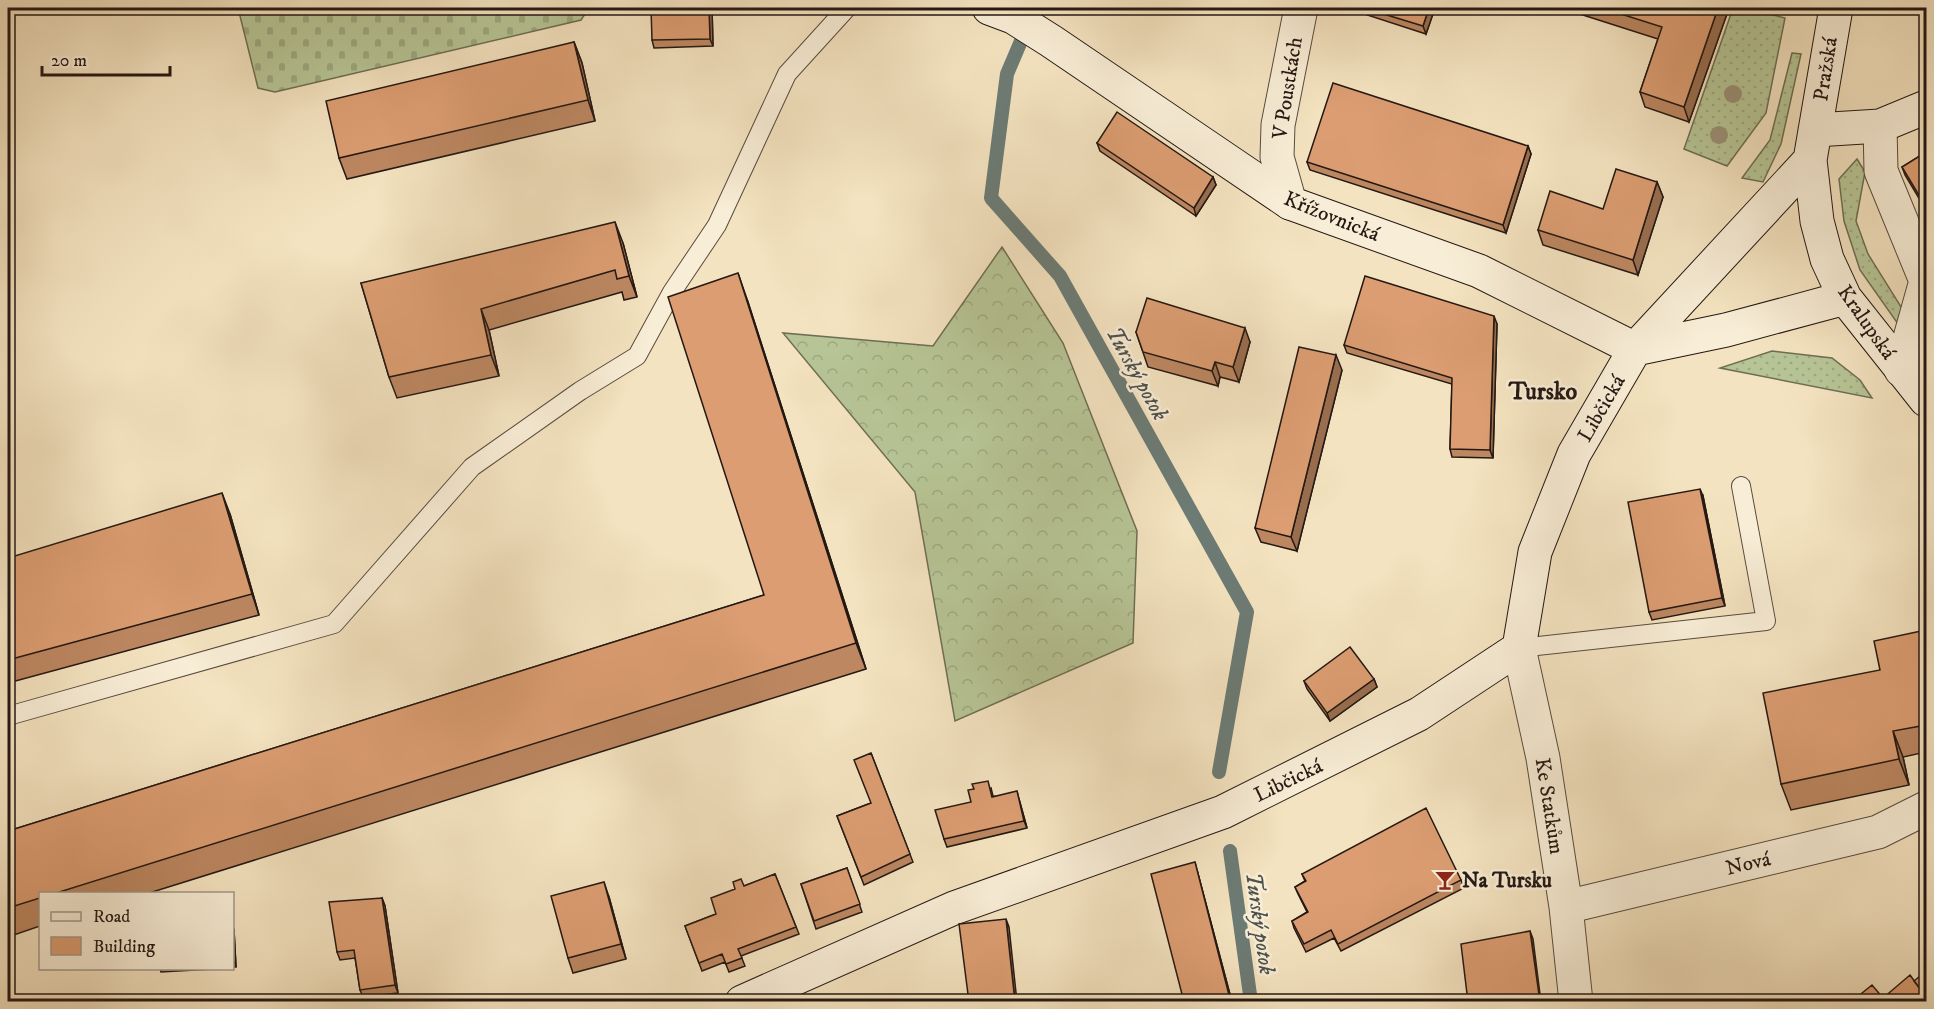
<svg xmlns="http://www.w3.org/2000/svg" width="1934" height="1009" font-family="'IM FELL DW Pica',serif">
<style>
.grass{fill:url(#grass-dots);stroke:#6e6e54;stroke-width:1.5}
.forest{fill:url(#forest-crowns);stroke:#6e6e54;stroke-width:1.5}
.cemetery{fill:url(#cemetery-stones);stroke:#6e6e54;stroke-width:1.5}
.lines{fill:none;stroke-linecap:round;stroke-linejoin:round}
.stream{stroke:#6c7b75;stroke-width:14}
.lane-casing{stroke:#584b3e;stroke-width:20}
.street-casing{stroke:#584b3e;stroke-width:35}
.secondary-casing{stroke:#241813;stroke-width:35}
.lane{stroke:#f8edd6;stroke-width:18}
.street{stroke:#f8edd6;stroke-width:33}
.secondary{stroke:#f8edd6;stroke-width:33}
.tree{fill:#9a9076}
.wall{fill:#bc8761;stroke:#241813;stroke-width:1.5}
.shaded-wall{fill:#996e4f;stroke:#241813;stroke-width:1.5}
.building{fill:#db9d71;stroke:#241813;stroke-width:1.5}
.labels{text-anchor:middle;stroke-width:5;stroke-linejoin:round;paint-order:stroke}
.street-label{font-size:21px;fill:#241813;stroke:#f8edd6}
.poi-label{font-size:21px;font-weight:bold;fill:#241813;stroke:#f8edd6;text-anchor:start}
.water-label{font-size:22px;font-style:italic;fill:#4e524c;stroke:#f8edd6}
.quarter-label{font-size:24px;font-weight:bold;fill:#241813;stroke:#f8edd6}
</style>
<defs>
<pattern id="grass-dots" width="8" height="8" patternUnits="userSpaceOnUse" patternTransform="scale(1.5)"><rect width="8" height="8" fill="#b7c596"/><path d="M2 2h.1M6 6h.1" fill="none" stroke="#9da880" stroke-width="1.8" stroke-linecap="round"/></pattern>
<pattern id="forest-crowns" width="20" height="18" patternUnits="userSpaceOnUse" patternTransform="scale(1.5)"><rect width="20" height="18" fill="#b7c596"/><path d="M2 6a3 3 0 1 1 6 0M12 15a3 3 0 1 1 6 0" fill="none" stroke="#9da880"/></pattern>
<pattern id="cemetery-stones" width="16" height="16" patternUnits="userSpaceOnUse" patternTransform="scale(1.5)"><rect width="16" height="16" fill="#b7c596"/><path d="M2 7V4a2 2 0 0 1 4 0v3zM10 15v-3a2 2 0 0 1 4 0v3z" fill="#9da880"/></pattern>
</defs>
<rect width="100%" height="100%" fill="#f4e3c0"/>
<filter id="stains"><feTurbulence type="fractalNoise" baseFrequency=".00333" numOctaves="4"/><feColorMatrix values="0 0 0 0 .2 0 0 0 0 .09 0 0 0 0 .02 0 0 0 .5 -.17"/></filter>
<radialGradient id="worn" r=".72"><stop offset=".6" stop-color="#630" stop-opacity="0"/><stop offset="1" stop-color="#630" stop-opacity=".3"/></radialGradient>
<!-- grass -->
<path class="grass" d="M1733,8H1745L1785,18L1766,113L1727,166L1684,149Z
M1792,53L1801,54L1781,144L1763,182L1742,178L1770,140Z
M1857,159L1865,172L1856,221L1868,254L1903,310L1898,324L1860,270L1844,221L1839,179Z
M1772,351L1832,358L1860,380L1872,398L1720,368Z"/>
<!-- forest -->
<path class="forest" d="M1002,247L1063,343L1137,531L1133,643L955,721L915,492L783,333L933,346Z"/>
<!-- cemetery -->
<path class="cemetery" d="M238,8H589L581,20L275,92L258,88Z"/>
<g class="lines">
<!-- stream -->
<path class="stream" d="M1035,8L1007,74L991,198L1060,276L1247,612L1219,772
M1230,851L1251,1002"/>
<!-- lane casing -->
<g class="lane-casing">
<path id="lane" d="M1519,648L1766,621L1741,486
M8,716L334,624L472,467L580,391L637,356L672,292L717,225L787,74L847,8"/>
</g>
<!-- street casing -->
<g class="street-casing">
<path id="street" d="M1880,126L1881,171L1926,281L1901,370
M1290,203L1277,157L1278,125L1301,8
M1519,648L1543,758L1566,907L1576,1002
M1566,907L1878,832L1926,808"/>
</g>
<!-- secondary casing -->
<g class="secondary-casing">
<path id="secondary" d="M989,8L1013,17L1051,41L1290,203L1479,271L1635,349
M1836,8L1810,160L1817,221L1827,259L1845,298L1926,400
M1815,130L1880,126L1926,107
M1635,349L1726,330L1845,298
M742,1002L954,908L1223,812L1419,714L1519,648L1535,552L1574,454L1635,349L1810,160"/>
</g>
<!-- lane -->
<use href="#lane" class="lane"/>
<!-- street -->
<use href="#street" class="street"/>
<!-- secondary -->
<use href="#secondary" class="secondary"/>
</g>
<!-- trees -->
<g class="tree">
<circle cx="1733" cy="94" r="9"/>
<circle cx="1719" cy="135" r="9"/>
</g>
<!-- wall -->
<path class="wall" d="M712,8L713,46L654,48L652,40Z
M1359,8H1435L1426,34L1361,13Z
M1561,8H1729L1689,122L1645,107L1640,92L1658,39Z
M574,42L582,63L595,121L347,179L339,158Z
M1097,143L1213,177L1216,185L1196,216L1100,151Z
M1528,146L1531,154L1506,233L1310,170L1307,162Z
M1926,152V210L1905,175L1902,167Z
M1657,182L1663,197L1638,275L1543,245L1538,230L1603,209Z
M623,243L637,297L624,300L622,292L489,330L499,376L397,398L389,377L361,283Z
M747,299L866,669L146,894H40V926L8,937V831L764,595Z
M1497,324L1493,458L1452,457L1450,449L1452,384L1347,353L1344,345Z
M1136,332L1250,342L1239,382L1220,377L1218,386L1148,367Z
M1342,370L1297,551L1261,542L1255,528Z
M1703,496L1725,606L1652,620L1649,612Z
M230,514L259,615L8,683V558Z
M1926,630V752L1903,757L1909,785L1791,810L1781,784L1880,670Z
M1374,679L1377,687L1330,721L1307,689L1304,681Z
M871,753L913,862L864,885L837,816L871,803Z
M991,788L993,796L1019,799L1027,828L947,847L944,839L971,802Z
M847,868L862,912L816,929L801,884Z
M1197,870L1232,1002H1184Z
M775,874L799,934L741,956L745,966L729,972L725,962L702,971L685,926L716,914L744,886Z
M1302,874L1461,880L1464,888L1341,951L1334,938L1306,952L1294,928L1292,921L1307,912L1298,894L1295,887L1305,881Z
M609,897L626,959L573,973L568,958Z
M382,898L385,906L398,993L363,997L360,990L355,958L340,960L337,952Z
M232,925L234,930L236,967H232Z
M160,969H213L161,972Z"/>
<!-- shaded-wall -->
<path class="shaded-wall" d="M709,8H712L713,46L710,39Z
M1429,8H1435L1426,34L1423,26Z
M1718,8H1729L1689,122L1684,107Z
M574,42L582,63L595,121L588,100Z
M1528,146L1531,154L1506,233L1503,225Z
M1213,177L1216,185L1196,216L1194,208Z
M1657,182L1663,197L1638,275L1633,260Z
M615,222L623,243L637,297L629,276Z
M738,273L747,299L866,669L856,643Z
M481,309L489,330L499,376L491,355Z
M1494,316L1497,324L1493,458L1490,450Z
M1245,328L1250,342L1239,382L1233,367Z
M1336,355L1342,370L1297,551L1291,537Z
M1215,362L1220,377L1218,386L1212,371Z
M1700,489L1703,496L1725,606L1722,598Z
M222,493L230,514L259,615L252,594Z
M1374,679L1377,687L1330,721L1327,713Z
M1893,731L1903,757L1909,785L1899,759Z
M1017,791L1019,799L1027,828L1024,821Z
M1195,862L1197,870L1232,1002L1229,995Z
M604,882L609,897L626,959L621,944Z
M382,898L385,906L398,993L395,985Z
M1006,919L1009,927L1017,1002H1015Z
M232,925L234,930L236,967L233,959Z
M1530,931L1533,939L1541,1002H1540Z"/>
<!-- building -->
<path class="building" d="M651,8H709L710,39L652,40Z
M1364,8H1429L1423,26Z
M1602,8H1718L1684,107L1640,92L1662,27Z
M574,42L588,100L339,158L326,101Z
M1333,83L1528,146L1503,225L1307,162Z
M1117,112L1213,177L1194,208L1097,143Z
M1926,152V207L1902,167Z
M1616,169L1657,182L1633,260L1538,230L1550,191L1603,209Z
M615,222L629,276L617,279L615,270L481,309L491,355L389,377L361,283Z
M738,273L856,643L53,894H40V898L8,908V831L764,595L668,297Z
M1365,276L1494,316L1490,450L1450,449L1452,378L1344,345Z
M1147,298L1245,328L1233,367L1215,362L1212,371L1143,352L1136,332Z
M1299,347L1336,355L1291,537L1255,528Z
M1700,489L1722,598L1649,612L1628,502Z
M222,493L252,594L8,660V558Z
M1926,630V725L1893,731L1899,759L1781,784L1763,693L1880,670L1874,641Z
M1350,647L1374,679L1327,713L1304,681Z
M871,753L910,854L861,877L837,816L871,803L854,760Z
M988,781L992,797L1017,791L1024,821L944,839L935,810L971,802L968,790L974,789L972,784Z
M1426,808L1461,880L1338,944L1331,930L1304,944L1292,921L1308,912L1295,887L1306,881L1302,874Z
M1195,862L1229,995L1206,1002H1184L1151,874Z
M847,868L860,904L814,921L801,884Z
M775,874L796,927L738,949L742,958L726,964L722,954L699,963L685,926L716,914L711,898L735,889L733,882L741,879L744,886Z
M604,882L621,944L568,958L551,896Z
M382,898L395,985L360,990L354,950L337,952L329,902Z
M1006,919L1015,1002H969L959,924Z
M1530,931L1540,1002H1468L1461,944Z
M1926,971V997L1914,981Z
M1910,975L1926,997V1002H1851L1872,985L1883,998Z"/>
<!-- icons -->
<defs>
<g id="bar-bare" transform="scale(1.62)"><path d="M-6-5H6L.8 .8V4.5H3.5V6h-7V4.5H-.8V.8Z" fill="#8f2418" stroke="#f8edd6" stroke-width="2.5" paint-order="stroke"/></g>
</defs>
<g fill-rule="evenodd">
<use href="#bar-bare" x="1445" y="880"/>
</g>
<g class="labels">
<!-- street labels -->
<g class="street-label">
<text transform="translate(1825 69) rotate(-81)" y="7">Pražská</text>
<text transform="translate(1287 88) rotate(-81)" y="7">V Poustkách</text>
<text transform="translate(1332 216) rotate(22)" y="7">Křížovnická</text>
<text transform="translate(1867 322) rotate(55)" y="7">Kralupská</text>
<text transform="translate(1601 408) rotate(-60)" y="7">Libčická</text>
<text transform="translate(1288 780) rotate(-26)" y="7">Libčická</text>
<text transform="translate(1550 806) rotate(81)" y="7">Ke Statkům</text>
<text transform="translate(1748 863) rotate(-13)" y="7">Nová</text>
</g>
<!-- poi labels -->
<g class="poi-label">
<text x="1462" y="887">Na Tursku</text>
</g>
<!-- water labels -->
<g class="water-label">
<text transform="translate(1138 373) rotate(61)" y="8">Turský potok</text>
<text transform="translate(1261 923) rotate(82)" y="8">Turský potok</text>
</g>
<!-- quarter labels -->
<g class="quarter-label">
<text x="1543" y="399">Tursko</text>
</g>
</g>
<!-- margin -->
<rect width="1934" height="1009" fill="none" stroke="#f4e3c0" stroke-width="30"/>
<rect x="9" y="9" width="1916" height="991" fill="none" stroke="#241813" stroke-width="3"/>
<rect x="15" y="15" width="1904" height="979" fill="none" stroke="#241813" stroke-width="1.5"/>
<!-- legend -->
<rect x="39" y="892" width="195" height="78" fill="#f8edd6" stroke="#a39888" stroke-width="1.5"/>
<rect x="51" y="912" width="30" height="9" fill="#f8edd6" stroke="#a39888" stroke-width="1.5"/>
<text x="93" y="922" font-size="18" fill="#241813">Road</text>
<rect x="51" y="937" width="30" height="18" fill="#db9d71" stroke="#a39888" stroke-width="1.5"/>
<text x="93" y="952" font-size="18" fill="#241813">Building</text>
<!-- scale -->
<path d="M42 66v9h128v-9" fill="none" stroke="#241813" stroke-width="3"/>
<text x="51" y="66" font-size="18" fill="#241813" stroke="#f8edd6" stroke-width="4.5" paint-order="stroke">20 m</text>
<rect width="100%" height="100%" filter="url(#stains)"/>
<rect width="100%" height="100%" fill="url(#worn)"/>
</svg>
